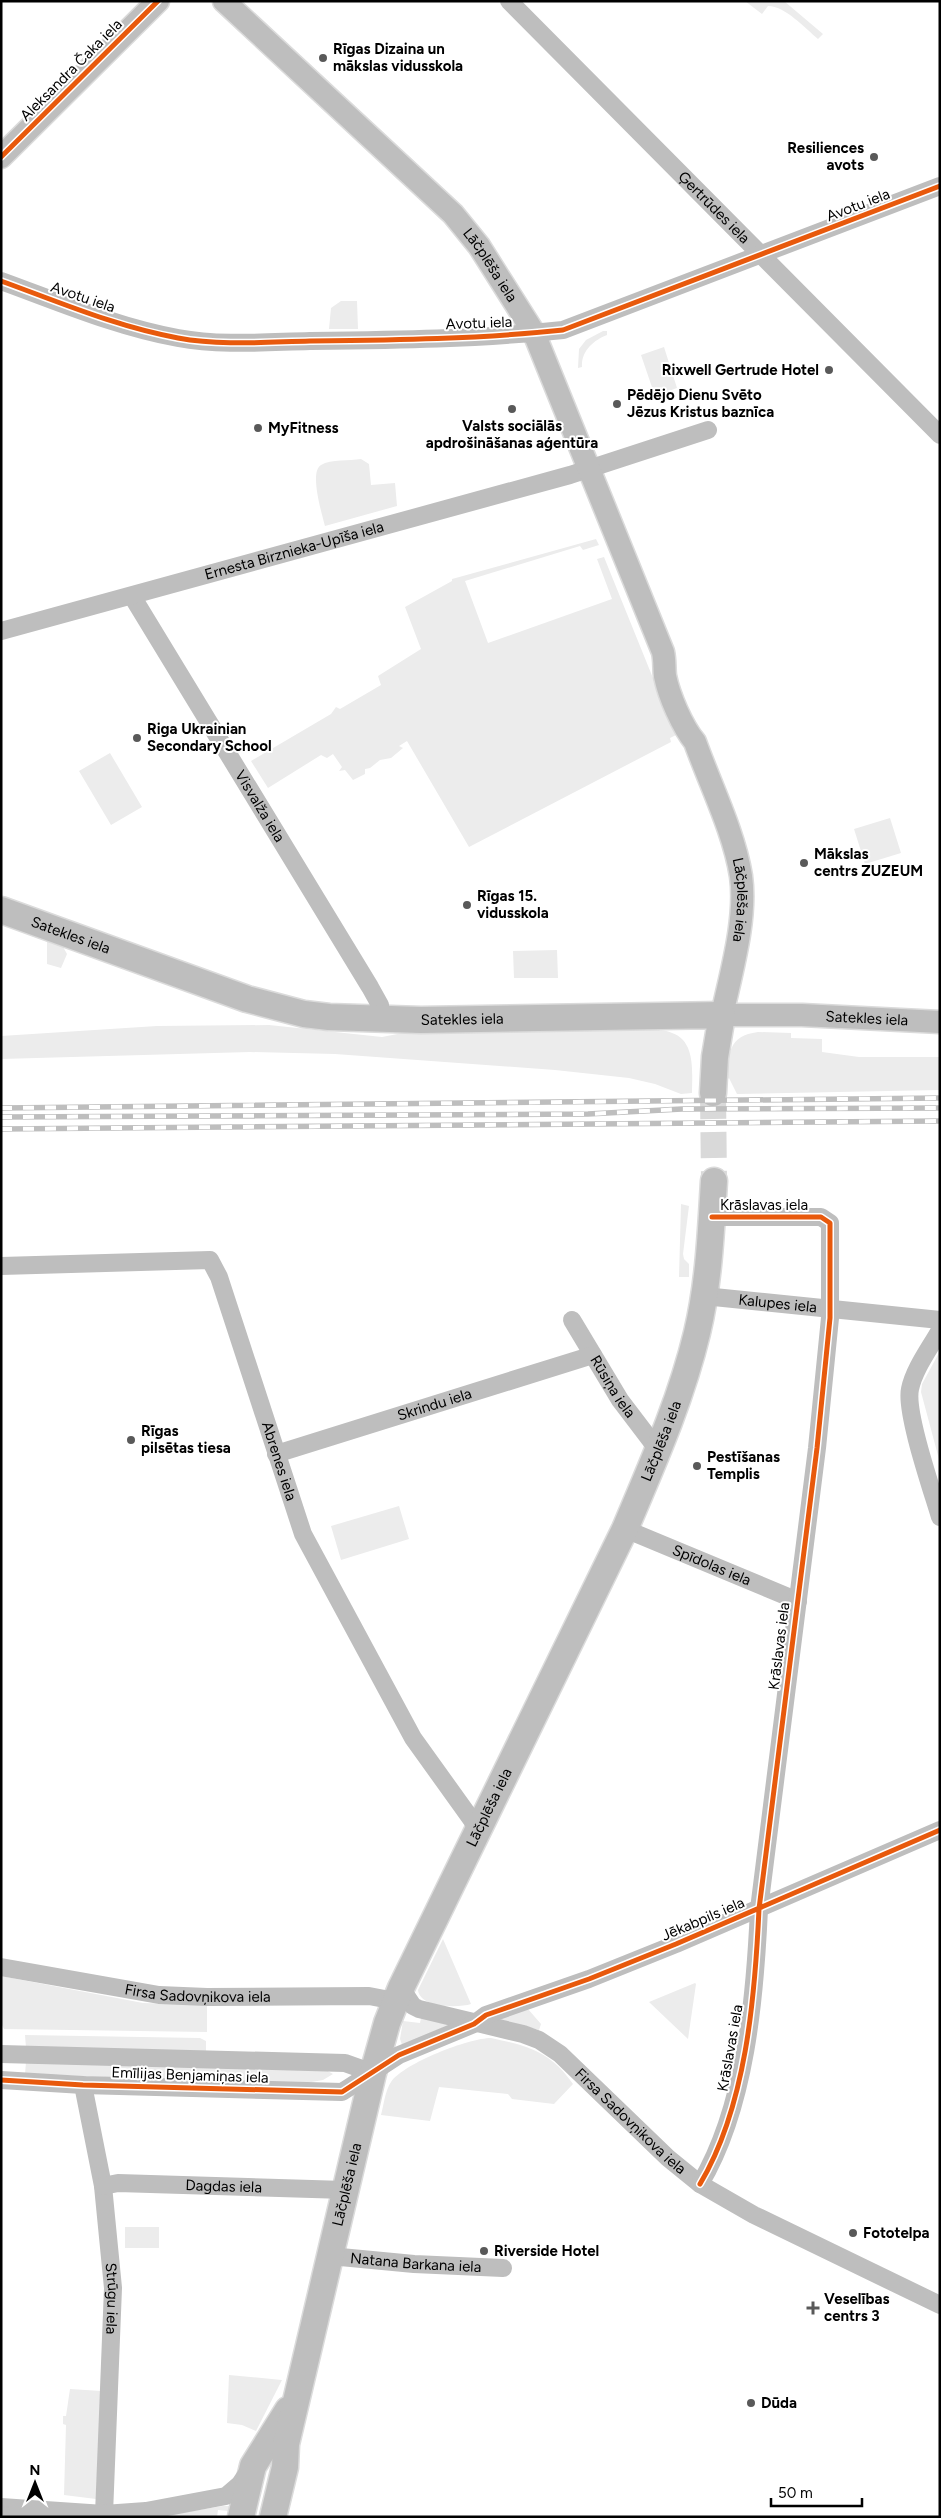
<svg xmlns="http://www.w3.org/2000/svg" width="941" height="2518" font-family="Figtree,sans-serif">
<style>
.green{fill:#ececec}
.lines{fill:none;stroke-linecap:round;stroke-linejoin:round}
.highway-tunnel{stroke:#d9d9d9;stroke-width:26;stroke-dasharray:26 13;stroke-linecap:butt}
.major-casing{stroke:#dbdbdb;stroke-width:25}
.highway-casing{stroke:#dbdbdb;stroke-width:29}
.minor{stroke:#bebebe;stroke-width:18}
.major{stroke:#bebebe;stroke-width:22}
.highway{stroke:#bebebe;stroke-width:26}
.tram{stroke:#bebebe;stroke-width:1}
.rail-casing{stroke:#bebebe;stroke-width:5.5}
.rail{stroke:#fff;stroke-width:4;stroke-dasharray:11;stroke-linecap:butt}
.cycleway-casing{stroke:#fff;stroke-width:8}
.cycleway{stroke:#e8590c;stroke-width:5}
.poi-dot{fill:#595959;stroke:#fff;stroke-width:2}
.labels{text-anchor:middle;stroke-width:4;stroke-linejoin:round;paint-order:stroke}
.poi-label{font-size:15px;font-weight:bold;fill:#000;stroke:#fff;text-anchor:start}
.street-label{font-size:15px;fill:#000;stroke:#fff}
</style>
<rect width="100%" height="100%" fill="#fff"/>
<!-- green -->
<path class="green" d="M745,1H784L823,34L818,39C805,28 785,6 768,6L762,14Z
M341,301H357L358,329H329L331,308Z
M603,331H607V335C594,340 581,351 582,367L578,368L579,349L586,340Z
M664,347L677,388L655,396L641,355Z
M361,459L369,464L371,485L395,483L397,506L325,526C322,514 309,472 321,465C331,459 350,461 361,459Z
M596,539L599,545L583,550L580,546L465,581L488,643L612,599L597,559L604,557L676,735L670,738L671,742L469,847L407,741L399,746L403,748L391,758L380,760L370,768L365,769V774L353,780L345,770L339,771L342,767L333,754L327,758L321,755L268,788L251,761L331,714L336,707L340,709L381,685L378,676L421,649L405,607L452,581V579Z
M110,753L142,807L111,825L79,771Z
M890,818L901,853L865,864L854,829Z
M47,939L62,945L67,954L61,968L47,964Z
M557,950L558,978H514L513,951Z
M269,1025L382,1037L413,1031L650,1027C658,1032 664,1029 672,1033C696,1041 692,1073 692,1093L681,1094L655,1084L629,1078L555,1070L335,1054L250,1052L1,1059V1036L157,1026Z
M758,1032L791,1033V1038L822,1039V1052L859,1057H940V1090L737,1094L729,1078L728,1079L726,1077C730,1052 728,1036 758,1032Z
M681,1204L689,1206L683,1254L684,1259L689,1264V1277H679Z
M940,1351V1463L921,1392L922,1384Z
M399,1506L409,1539L341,1560L331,1526Z
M443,1939L471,2004C458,2008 420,2008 418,1990Z
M1,1976L143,2003L207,2005V2032L4,2029L1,2023Z
M695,1983L696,1984L688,2039L649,2002Z
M528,2009L541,2024L539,2030L498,2019Z
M421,2018L449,2025L402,2045L400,2039L403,2021L420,2023Z
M25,2035L200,2038L206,2041V2053L26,2048Z
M491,2038C528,2046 550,2051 573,2084L554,2104L512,2099L508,2094L439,2087L430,2121L381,2115C384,2104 385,2091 391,2082C404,2063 469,2038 491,2038Z
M26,2062L326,2070L333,2074L323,2080L300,2084L25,2074Z
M125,2227H159V2248H125Z
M229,2375L282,2380L256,2431L242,2425L227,2423Z
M70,2389L101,2391L96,2499L64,2495L66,2425L63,2424V2416H66Z
M223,2506H230L233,2510L228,2517L229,2511L218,2510L217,2517H154Z"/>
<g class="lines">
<!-- highway-tunnel -->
<path class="highway-tunnel" d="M713,1093L714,1181"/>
<!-- major casing -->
<g class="major-casing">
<g id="major">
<path id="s14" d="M224,1L453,214L479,246L534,333L663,652C665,661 664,668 665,676C669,696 682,726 695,742C710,784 734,832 741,876C747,919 731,973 722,1015H802L940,1022"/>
<path d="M1,157L158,1"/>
</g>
</g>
<!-- highway casing -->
<g class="highway-casing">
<g id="highway">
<path id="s15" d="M1,910L247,999L304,1014L329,1017L421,1020L722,1015L715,1057L713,1093"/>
<path d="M241,2517L253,2466L288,2410"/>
<path id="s16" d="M273,2517L285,2467L286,2444L373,2073L387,2023L401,1988L625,1529C652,1465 681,1400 697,1333C709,1283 711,1231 714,1181"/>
</g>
</g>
<!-- minor -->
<g class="minor">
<path id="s1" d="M509,1L940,435"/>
<path d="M1,281C59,302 117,327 178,338C221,346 266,342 310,341C394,340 480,339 563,330L940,186"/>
<path id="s2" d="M132,596L370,987L380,1005L381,1019"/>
<path id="s3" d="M1,631L570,475L708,430"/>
<path id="s4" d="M1,1266L210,1260L219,1277L303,1534L413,1738L479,1830"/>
<path id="s5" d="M704,1296L940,1320"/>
<path id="s6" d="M572,1320L620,1400L658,1450"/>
<path d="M940,1330C930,1348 914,1369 910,1389C905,1412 932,1490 940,1517"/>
<path id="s7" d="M276,1454L593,1355"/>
<path id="s8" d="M625,1529L798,1601"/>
<path id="s9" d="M1,1967L159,1995L207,1997L369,1996L395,2001"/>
<path id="s10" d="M401,1988L413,2006L419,2009L523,2034L539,2040L560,2054L668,2158L700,2184L754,2215L940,2305"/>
<path d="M1,2054L345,2063L373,2073"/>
<path d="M1,2080L83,2085L342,2092L399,2055L474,2024L486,2015L589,1979L676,1944L940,1830"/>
<path id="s11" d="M83,2085L103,2186L113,2288L104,2514"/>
<path d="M700,2184C746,2107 755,1997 759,1909L817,1448L830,1318V1223L821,1217H712"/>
<path id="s12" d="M103,2186L118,2183L345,2190"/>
<path id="s13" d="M330,2256L414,2264L503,2268"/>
<path d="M1,2507L104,2514L146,2511L226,2496L240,2484L248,2472"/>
</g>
<!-- major -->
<use href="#major" class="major"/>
<!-- highway -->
<use href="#highway" class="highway"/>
<!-- tram -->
<path class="tram" d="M1,2506L13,2508L31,2517"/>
<!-- rail casing -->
<g class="rail-casing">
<path id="rail" d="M1,1108L940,1098
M1,1117L588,1114L682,1109L940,1108
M1,1129L940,1121"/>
</g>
<!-- rail -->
<use href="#rail" class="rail"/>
<!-- cycleway casing -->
<g class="cycleway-casing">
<path id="cycleway" d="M1,157L158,1
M1,281C59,302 117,327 178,338C221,346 266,342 310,341C394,340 480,339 563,330L940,186
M1,2080L83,2085L342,2092L399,2055L474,2024L486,2015L589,1979L676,1944L940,1830
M700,2184C746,2107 755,1997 759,1909L817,1448L830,1318V1223L821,1217H712"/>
</g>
<!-- cycleway -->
<use href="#cycleway" class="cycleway"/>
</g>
<!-- markers -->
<g class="poi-dot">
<circle cx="323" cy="58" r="5"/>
<circle cx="874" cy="157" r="5"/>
<circle cx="829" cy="370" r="5"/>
<circle cx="617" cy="404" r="5"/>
<circle cx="512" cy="409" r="5"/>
<circle cx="258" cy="428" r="5"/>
<circle cx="137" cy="738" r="5"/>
<circle cx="804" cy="863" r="5"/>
<circle cx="467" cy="905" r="5"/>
<circle cx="131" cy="1440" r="5"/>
<circle cx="697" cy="1466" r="5"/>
<circle cx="853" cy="2233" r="5"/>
<circle cx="484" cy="2251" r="5"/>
<path d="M810.5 2300.5h5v5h5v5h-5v5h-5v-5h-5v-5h5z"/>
<circle cx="751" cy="2403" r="5"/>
</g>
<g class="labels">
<!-- poi labels -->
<g class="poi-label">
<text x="333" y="54">Rīgas Dizaina un<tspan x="333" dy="17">mākslas vidusskola</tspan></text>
<text x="864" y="153" text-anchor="end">Resiliences<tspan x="864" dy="17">avots</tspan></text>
<text x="819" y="375" text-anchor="end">Rixwell Gertrude Hotel</text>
<text x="627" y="400">Pēdējo Dienu Svēto<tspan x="627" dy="17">Jēzus Kristus baznīca</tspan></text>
<text x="512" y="431" text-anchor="middle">Valsts sociālās<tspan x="512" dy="17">apdrošināšanas aģentūra</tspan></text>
<text x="268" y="433">MyFitness</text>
<text x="147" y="734">Riga Ukrainian<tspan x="147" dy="17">Secondary School</tspan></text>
<text x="814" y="859">Mākslas<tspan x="814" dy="17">centrs ZUZEUM</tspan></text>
<text x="477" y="901">Rīgas 15.<tspan x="477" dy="17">vidusskola</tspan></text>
<text x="141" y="1436">Rīgas<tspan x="141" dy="17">pilsētas tiesa</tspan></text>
<text x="707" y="1462">Pestīšanas<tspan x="707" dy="17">Templis</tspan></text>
<text x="863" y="2238">Fototelpa</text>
<text x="494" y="2256">Riverside Hotel</text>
<text x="824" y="2304">Veselības<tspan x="824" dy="17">centrs 3</tspan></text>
<text x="761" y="2408">Dūda</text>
</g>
<!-- street labels -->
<g class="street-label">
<text transform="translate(71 70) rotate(-45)" y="5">Aleksandra Čaka iela</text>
<text transform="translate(858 205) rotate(-21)" y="5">Avotu iela</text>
<text dy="5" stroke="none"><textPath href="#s1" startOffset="291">Ģertrūdes iela</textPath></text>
<text dy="5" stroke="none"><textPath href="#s14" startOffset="376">Lāčplēša iela</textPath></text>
<text transform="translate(83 297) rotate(19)" y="5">Avotu iela</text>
<text transform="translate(479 323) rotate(-2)" y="5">Avotu iela</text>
<text dy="5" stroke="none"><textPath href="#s3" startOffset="304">Ernesta Birznieka-Upīša iela</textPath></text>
<text dy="5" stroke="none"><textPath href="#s2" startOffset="246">Visvalža iela</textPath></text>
<text dy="5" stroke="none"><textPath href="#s14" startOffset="1064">Lāčplēša iela</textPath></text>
<text dy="5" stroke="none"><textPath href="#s15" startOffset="74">Satekles iela</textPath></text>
<text dy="5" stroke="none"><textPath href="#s14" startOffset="1326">Satekles iela</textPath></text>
<text dy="5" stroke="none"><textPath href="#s15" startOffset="479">Satekles iela</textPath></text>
<text x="764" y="1210">Krāslavas iela</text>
<text dy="5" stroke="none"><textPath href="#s5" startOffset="74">Kalupes iela</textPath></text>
<text dy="5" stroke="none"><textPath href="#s6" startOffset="78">Rūsiņa iela</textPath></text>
<text dy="5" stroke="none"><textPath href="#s7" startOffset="166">Skrindu iela</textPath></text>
<text dy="5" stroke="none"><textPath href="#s16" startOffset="1151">Lāčplēša iela</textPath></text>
<text dy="5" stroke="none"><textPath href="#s4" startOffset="422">Abrenes iela</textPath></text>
<text dy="5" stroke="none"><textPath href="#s8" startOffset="94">Spīdolas iela</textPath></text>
<text transform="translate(779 1646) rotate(-83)" y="5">Krāslavas iela</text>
<text dy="5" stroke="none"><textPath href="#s16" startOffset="746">Lāčplēša iela</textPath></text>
<text transform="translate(703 1919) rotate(-23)" y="5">Jēkabpils iela</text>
<text dy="5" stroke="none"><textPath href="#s9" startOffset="199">Firsa Sadovņikova iela</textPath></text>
<text transform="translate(730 2048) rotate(-80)" y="5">Krāslavas iela</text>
<text transform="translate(190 2075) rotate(2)" y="5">Emīlijas Benjamiņas iela</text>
<text dy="5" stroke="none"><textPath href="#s10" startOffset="275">Firsa Sadovņikova iela</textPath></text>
<text dy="5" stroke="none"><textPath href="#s16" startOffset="341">Lāčplēša iela</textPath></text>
<text dy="5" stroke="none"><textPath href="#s12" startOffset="121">Dagdas iela</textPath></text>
<text dy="5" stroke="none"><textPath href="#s13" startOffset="86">Natana Barkana iela</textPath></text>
<text dy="5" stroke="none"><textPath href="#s11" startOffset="216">Strūgu iela</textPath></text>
</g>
</g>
<!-- border -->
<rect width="941" height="2518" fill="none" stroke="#000000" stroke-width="5"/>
<!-- north arrow -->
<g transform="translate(35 2483)" stroke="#ffffff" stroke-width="4" paint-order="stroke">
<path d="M0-4L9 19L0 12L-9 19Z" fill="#000000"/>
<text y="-8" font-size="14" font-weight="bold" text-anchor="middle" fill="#000000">N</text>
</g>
<!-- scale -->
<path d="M771 2498v8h91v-8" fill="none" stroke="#000000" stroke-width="2.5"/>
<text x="778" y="2498" font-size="15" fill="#000000" stroke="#ffffff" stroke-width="4" paint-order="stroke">50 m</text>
</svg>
